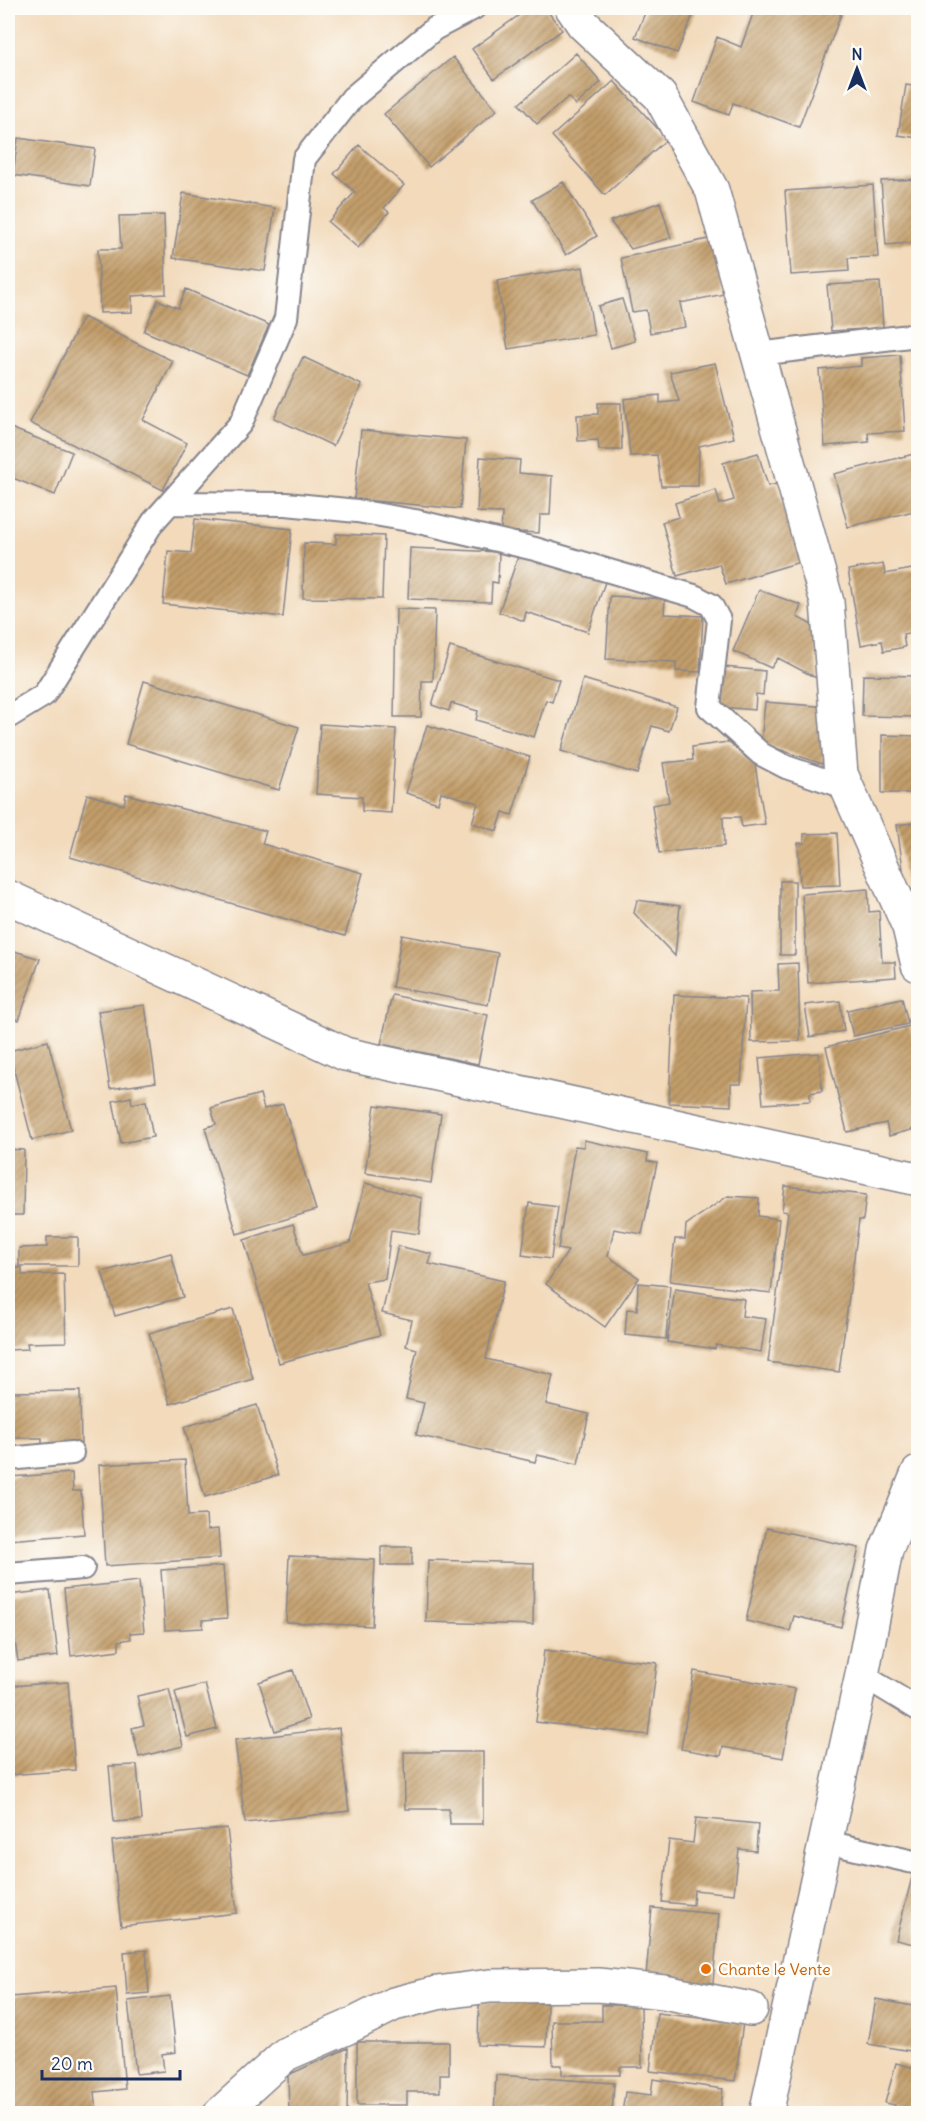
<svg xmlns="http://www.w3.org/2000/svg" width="926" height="2121" font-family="Delius,sans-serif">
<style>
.building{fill:url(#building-hatch)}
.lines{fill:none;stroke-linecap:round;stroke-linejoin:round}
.lane-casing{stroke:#86848c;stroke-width:26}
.street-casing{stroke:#86848c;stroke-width:36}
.secondary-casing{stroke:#86848c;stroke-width:36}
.lane{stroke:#fff;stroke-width:22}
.street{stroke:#fff;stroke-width:33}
.secondary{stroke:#fff;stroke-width:33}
.food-dot{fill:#e8710a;stroke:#fdfcf7;stroke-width:2}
.labels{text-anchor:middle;stroke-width:5;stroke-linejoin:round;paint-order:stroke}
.food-label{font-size:16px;fill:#c56008;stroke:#fdfcf7;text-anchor:start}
</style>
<defs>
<pattern id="building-hatch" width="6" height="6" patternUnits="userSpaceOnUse" patternTransform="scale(1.5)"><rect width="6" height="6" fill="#c39e6a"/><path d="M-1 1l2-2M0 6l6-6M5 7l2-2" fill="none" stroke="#9e815a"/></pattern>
</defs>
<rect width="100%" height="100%" fill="#fdfcf7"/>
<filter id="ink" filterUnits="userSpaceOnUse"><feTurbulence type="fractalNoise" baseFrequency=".0167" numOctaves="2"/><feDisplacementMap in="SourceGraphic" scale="12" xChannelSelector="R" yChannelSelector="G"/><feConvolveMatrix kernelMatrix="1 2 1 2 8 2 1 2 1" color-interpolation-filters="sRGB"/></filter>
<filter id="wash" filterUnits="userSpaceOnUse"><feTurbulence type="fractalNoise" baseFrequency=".008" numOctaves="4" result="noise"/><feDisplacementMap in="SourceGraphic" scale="24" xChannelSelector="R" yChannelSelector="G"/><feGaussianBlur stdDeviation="1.35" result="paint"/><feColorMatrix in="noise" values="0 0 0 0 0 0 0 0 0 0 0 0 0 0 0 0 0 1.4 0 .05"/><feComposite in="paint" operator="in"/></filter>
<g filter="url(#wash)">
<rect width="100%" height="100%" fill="#f2dabb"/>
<g id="blocks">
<!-- building -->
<path class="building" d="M529,8H545L562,30L494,79L472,49Z
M647,8H696L677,53L635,37Z
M755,8H825L841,14L799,127L733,103L729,115L694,102L717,37L741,47Z
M576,53L601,82L576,105L568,97L537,124L519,104Z
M453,57L497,110L429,167L384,114Z
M614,81L667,139L605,195L552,136Z
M906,85L918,87V138L898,135Z
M18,138L95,149L90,186L13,175Z
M359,145L404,185L384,208L389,212L358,248L328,222L355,192L334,174Z
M918,179V242L886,245L881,181Z
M563,182L597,236L566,255L532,200Z
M873,185L878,257L848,258L849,271L791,275L785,191Z
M183,193L275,208L265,271L173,258Z
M660,202L671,238L631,249L610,221Z
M164,215L166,294L132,296V312L100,313L98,249H121L119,216Z
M713,238L724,294L680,303L685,327L650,333L646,310L632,312L621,258Z
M583,267L594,335L508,349L497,281Z
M880,282L883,328L831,331L827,285Z
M186,289L269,325L247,375L144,331L158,300L178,308Z
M622,299L635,341L611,348L598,306Z
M83,317L173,361L143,420L187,443L163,490L30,423Z
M900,355L905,431L868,433L869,442L825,446L819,370L861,366V358Z
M303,357L362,385L333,446L274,418Z
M715,363L734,438L699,446L698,486H661L657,455L630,456L624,399L660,395V403L679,401L670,372Z
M913,374H918V407H917Z
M598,403H621L622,450H599L598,440L578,441L577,415L598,414Z
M8,427L72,452L55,495L8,476Z
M361,430L466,440L460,509L354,499Z
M758,453L768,486L777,484L800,562L726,584L719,564L677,576L662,522L679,517L675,503L716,490L720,504L734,500L723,463Z
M918,453V510L848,527L834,474Z
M480,457L520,460L519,473L552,476L550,515H540L539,533L501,531L502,513L477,512Z
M195,519L292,529L283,617L163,604L168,551L191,553Z
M336,534L384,536L382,599L303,598L304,543L336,544Z
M410,548L499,552L498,583L492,582L491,602L408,599Z
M519,554L605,582L588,632L526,612L524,621L499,612Z
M883,564L885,574L918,568V631L903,634L905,647L884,651L882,641L861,645L848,570Z
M759,590L801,605L797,617L812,625L818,679L778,658L771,668L733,651Z
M610,596L665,599L664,614L703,616L700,672L676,671V662L606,659Z
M396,609L435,610L433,681H422L421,717H394Z
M450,647L559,680L552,702L546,700L534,737L476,720L478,711L451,703L449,711L432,705Z
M724,667L765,671L763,695L756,694L755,710L721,707Z
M863,675L918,676V717L862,716Z
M583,679L677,707L669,731L652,726L637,774L561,751Z
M144,681L299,727L279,790L126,744Z
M765,702L829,707L822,764L761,743Z
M320,724L396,729L391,813L362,811V797L316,794Z
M427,725L530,757L512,815L503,812L497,831L472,823L478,803L441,792L438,803L406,793Z
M882,735L918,736V793H882Z
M728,742L755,765L765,824L742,827L740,817H723L724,846L659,853L652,805L669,802L663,763L693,760L692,747Z
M87,794L124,805L126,794L266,831L262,844L363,873L345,936L70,857Z
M918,822V889L906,891L897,825Z
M837,833L840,885L800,886L798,843H804V834Z
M780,881H795V955H780Z
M868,889L869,912L879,911L882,962H895L896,977L808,983L802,894Z
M637,900L680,906L675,956L634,913Z
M402,935L498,953L488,1005L392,987Z
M8,949L40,959L19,1020L8,1016Z
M798,963L800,1041L751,1042L750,992L779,991L778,964Z
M392,995L488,1015L478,1064L381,1044Z
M674,995L746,998L741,1084H731V1106L669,1103Z
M902,998L908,1024L853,1036L847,1010Z
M840,1001L844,1031L810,1037L805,1005Z
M145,1005L156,1082L110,1089L98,1011Z
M910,1026L918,1061V1128L889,1136L886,1123L847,1132L826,1047Z
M48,1041L71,1130L32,1140L9,1051Z
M819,1053L822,1091L810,1093V1101L763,1104L759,1058Z
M260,1094L264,1109L283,1104L316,1210L237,1234L205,1128L216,1124L211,1108Z
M131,1097L132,1104L146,1101L153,1137L121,1143L113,1101Z
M375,1105L441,1114L431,1183L365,1173Z
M584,1140L648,1154L647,1161L657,1163L642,1234L614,1229L608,1256L639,1278L605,1327L546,1284L568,1251L558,1249L575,1146L584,1147Z
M8,1149L24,1150L23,1215H8Z
M365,1183L422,1198L419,1234L391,1230L385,1279L365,1282L380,1335L279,1363L244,1240L293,1224L303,1255L350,1243Z
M785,1186L866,1195L863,1220H859L839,1372L768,1362L788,1212L782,1211Z
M728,1196L759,1198L758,1216L779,1219L771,1293L670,1281L675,1239H685L686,1225Z
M529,1203L558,1207L551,1259L522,1255Z
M47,1237H78V1266H19V1248L47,1247Z
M398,1246L432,1254L429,1264L504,1281L486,1359L553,1375L546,1404L589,1414L578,1464L537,1455L535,1462L416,1435L424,1403L406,1399L417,1349L406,1346L412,1320L382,1313Z
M171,1253L183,1297L115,1316L102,1272Z
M8,1268H22V1275L64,1274L66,1342L27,1343L28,1349L8,1350Z
M638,1283L670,1286L666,1339L625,1335L627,1309L637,1310Z
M675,1289L744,1299L742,1316L766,1319L761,1352L716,1345L715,1349L667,1342Z
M233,1309L253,1379L170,1404L149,1333Z
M80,1391L81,1447L42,1448V1438H8V1392Z
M257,1405L278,1475L205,1497L184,1427Z
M185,1460L188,1516L206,1515L207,1530L218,1529L220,1558L105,1566L99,1465Z
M72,1473L73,1491H81L84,1534L8,1540V1477Z
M767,1528L859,1548L841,1627L794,1616L790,1631L746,1621Z
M381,1547H412V1565H381Z
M289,1556L375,1560L372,1626L286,1622Z
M428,1560L534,1563L533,1625L426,1622Z
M223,1566L227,1618L203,1620V1628L165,1630L161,1570Z
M139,1581L144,1632L130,1633L131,1639L119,1641V1650L71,1656L64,1589Z
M50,1590L58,1656L18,1661L15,1642L8,1643V1595Z
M544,1650L657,1663L648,1735L536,1722Z
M293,1670L309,1719L275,1731L259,1682Z
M694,1671L795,1689L783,1758L723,1747L721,1756L681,1749Z
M68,1682L75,1770L8,1775V1686Z
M205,1684L217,1729L187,1737L175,1692Z
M169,1689L183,1746L139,1757L132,1728L144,1725L137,1696Z
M339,1728L349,1811L245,1823L235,1740Z
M404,1752H483V1824H450L449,1809H405Z
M137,1765L142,1820L114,1822L109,1766Z
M696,1818L758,1824L756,1851L739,1849L734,1894L694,1890L693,1905L662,1902L669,1840L693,1843Z
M227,1828L237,1913L121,1926L112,1841Z
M912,1877L918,1879V1945L896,1940Z
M652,1908L719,1914L713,1983L646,1976Z
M146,1950L149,1993L127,1995L124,1952Z
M116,1988L125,2089L95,2092L97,2114H8V2008H13L11,1997Z
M170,1996L176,2052L162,2054L164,2071L136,2074L128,2001Z
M876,1999L918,2007L917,2052L868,2044Z
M479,2001L547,2003L546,2047L478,2045Z
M602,2005H641L642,2067H620V2075H562V2065H553L552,2021H602Z
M657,2013L743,2023L735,2081L650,2071Z
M357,2042H449V2075H440V2092H407V2105H357Z
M348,2048L347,2114H289L288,2075Z
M896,2063L918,2069V2114H893L895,2105L885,2103Z
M496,2075L614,2083L612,2114H494Z
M653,2079L723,2089L720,2114H622L625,2092L651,2095Z"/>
</g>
</g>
<g filter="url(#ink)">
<use href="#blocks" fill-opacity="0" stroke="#86848c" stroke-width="1.5"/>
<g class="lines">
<!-- lane casing -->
<g class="lane-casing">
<path id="lane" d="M758,354L918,335
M170,503L286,504L357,511L415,521L535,549L694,596L711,605L719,620L709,707L761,754L786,767L845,787
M8,717L44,695L153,522L241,423L286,318L304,159L352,98L434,29L474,8
M8,1459L72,1453
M8,1574L83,1568
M862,1675L918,1709
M826,1842L918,1863"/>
</g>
<!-- street casing -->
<g class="street-casing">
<path id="street" d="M572,8L583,24L660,96L712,190L827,602L841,774L909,927L918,965
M220,2114L286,2054L346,2028L394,2004L437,1993L490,1986L598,1985L664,1992L751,2009"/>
</g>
<!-- secondary casing -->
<g class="secondary-casing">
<path id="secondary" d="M8,897L345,1054L918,1179
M766,2114L862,1675L886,1550L918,1473"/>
</g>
<!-- lane -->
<use href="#lane" class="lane"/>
<!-- street -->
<use href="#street" class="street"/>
<!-- secondary -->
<use href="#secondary" class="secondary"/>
</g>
</g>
<!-- markers -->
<circle class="food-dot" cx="706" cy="1969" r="6"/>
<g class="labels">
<!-- food labels -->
<g class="food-label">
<text x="718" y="1975">Chante le Vente</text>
</g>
</g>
<!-- margin -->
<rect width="926" height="2121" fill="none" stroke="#fdfcf7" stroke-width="30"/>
<!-- north arrow -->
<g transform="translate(857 69)" stroke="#fdfcf7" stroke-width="4.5" paint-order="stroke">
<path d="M0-4.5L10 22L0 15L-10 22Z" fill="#1b2f5e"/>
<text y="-9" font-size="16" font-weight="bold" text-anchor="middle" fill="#1b2f5e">N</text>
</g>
<!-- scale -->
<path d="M42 2070v9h138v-9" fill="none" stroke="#1b2f5e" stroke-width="3"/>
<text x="51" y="2070" font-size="18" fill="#1b2f5e" stroke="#fdfcf7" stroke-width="4.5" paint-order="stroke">20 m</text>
</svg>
